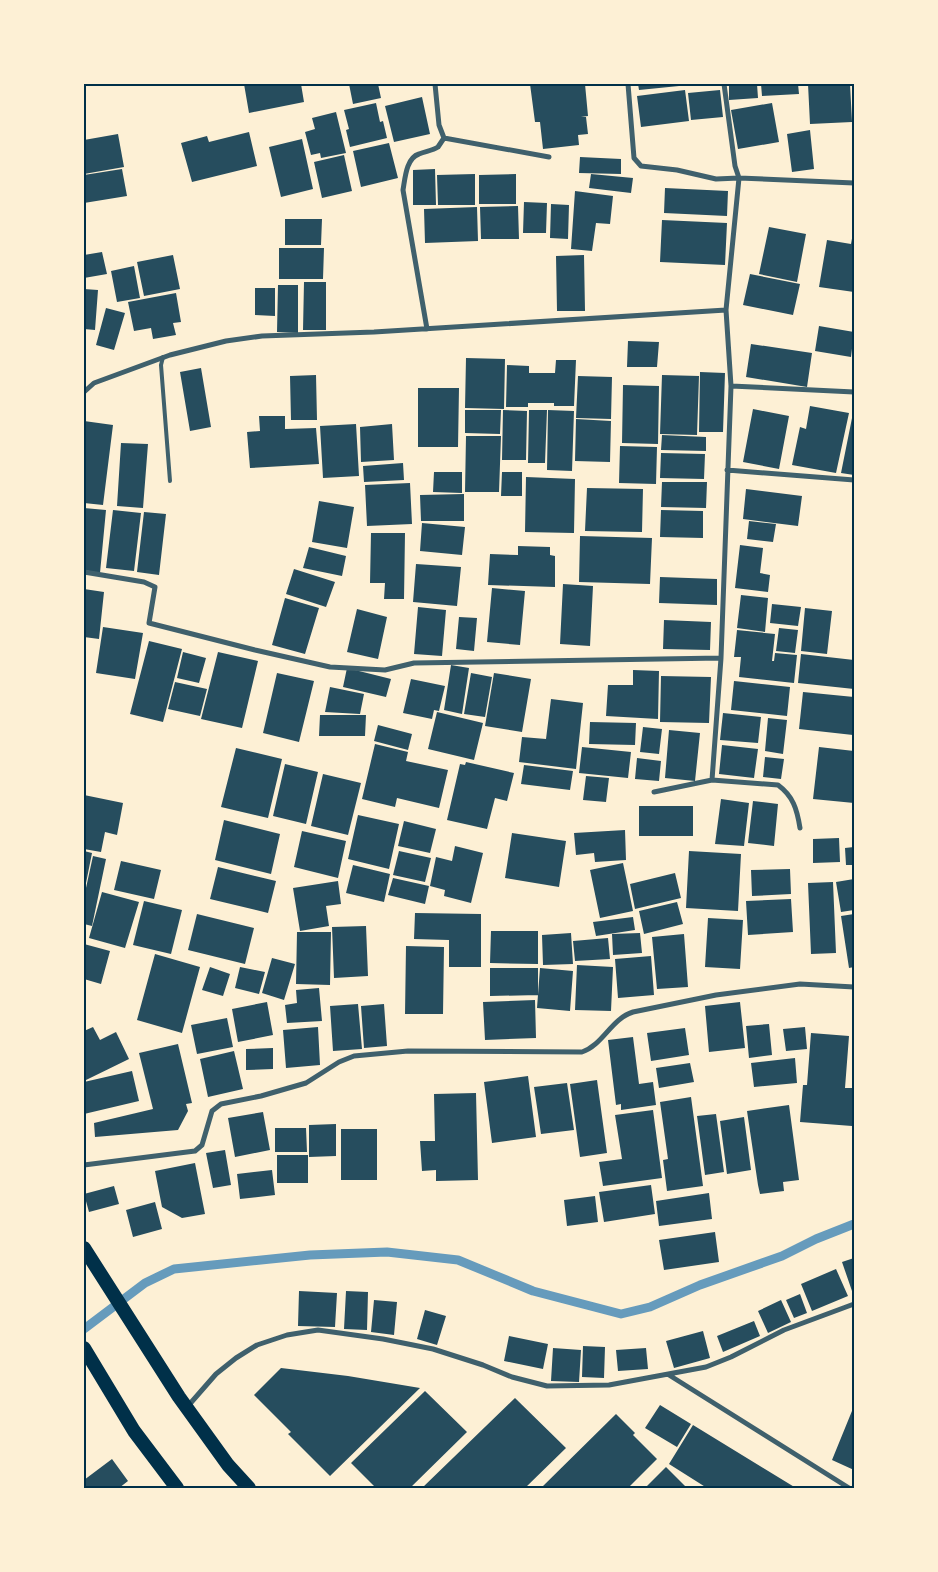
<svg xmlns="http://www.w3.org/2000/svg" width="938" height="1572" font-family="'Fira Sans',sans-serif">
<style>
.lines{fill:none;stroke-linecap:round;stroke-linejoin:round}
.stream{stroke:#669bbc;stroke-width:9}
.building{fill:#264d5e}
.service{stroke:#3f606c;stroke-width:4}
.minor{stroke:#3f606c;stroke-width:5}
.trunk{stroke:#003049;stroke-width:14}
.neatline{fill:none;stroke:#003049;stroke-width:2}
</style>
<rect width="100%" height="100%" fill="#fdf0d5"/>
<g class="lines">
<!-- stream -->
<path class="stream" d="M84,1329L145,1283L174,1269L310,1255L387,1252L458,1260L533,1291L621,1314L650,1307L700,1285L782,1256L816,1239L854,1224"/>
</g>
<!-- building -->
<path class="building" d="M244,84H301L304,102L249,113Z
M349,84H378L381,98L353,104Z
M530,84H585L588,116L581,117H586L588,134L578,135L579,145L543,149L540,122H535Z
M638,84H689V85L639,90Z
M729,84H757L758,98L729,100Z
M761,84H798L799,94L762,96Z
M808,84H850L852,122L810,124Z
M685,90L689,121L641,127L637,96Z
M720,90L723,117L691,120L688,93Z
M422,97L430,134L394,142L385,106Z
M376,103L380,122L383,121L387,138L350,147L346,130L349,129L344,110Z
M772,103L779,142L738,149L731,110Z
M336,112L346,153L321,158L320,153L311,155L305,132L315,129L312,118Z
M810,130L814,169L792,172L787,134Z
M249,132L257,166L192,182L181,143L207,136L209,142Z
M118,134L124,167L84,174V140Z
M302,139L313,189L281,197L269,147Z
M389,143L398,178L361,187L353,151Z
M344,155L352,191L322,198L314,162Z
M580,157L621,159V174L579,173Z
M122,169L127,196L84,203V175Z
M435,169L436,205H413V170Z
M475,174V205H438L437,175Z
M516,174V204H479V175Z
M591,174L633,178L631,193L589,188Z
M665,188L728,191L727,216L664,213Z
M575,191L613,196L610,224L596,223L592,251L571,249Z
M524,202L547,203L546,233H523Z
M551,204L569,205L568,239L550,238Z
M518,206L519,239H481L480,207Z
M477,207L478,241L425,243L424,209Z
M285,219H322L321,245H285Z
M662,220L727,223L725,265L660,262Z
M769,227L806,234L797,282L759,274Z
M853,233H854V292L819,287L827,240L851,244Z
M279,248H324L323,279H279Z
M102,252L107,274L84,278V255Z
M173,255L180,289L144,296L137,262Z
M584,255L585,311H557L556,256Z
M134,266L140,298L117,302L111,271Z
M750,274L800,284L793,315L743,305Z
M304,282H326V330H303Z
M278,285H298V333L277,332Z
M255,288H275V316L255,315Z
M84,289L98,290L95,330L84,329Z
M176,293L181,322L173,323L176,335L153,339L151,328L134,331L128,302Z
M106,308L125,313L114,350L96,345Z
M819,326L854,332L851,357L815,351Z
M628,341L659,342L657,367H627Z
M751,344L812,353L807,387L746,377Z
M466,358L505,359L504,409L465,408Z
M556,360H576L574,406H554V403H528V407H506L507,365L529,366V373H555Z
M201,368L211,427L190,431L180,372Z
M700,372L725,373L723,432H699Z
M316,375L317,420H291L290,376Z
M662,375L699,376L697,435L660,434Z
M578,376L612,377L611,419L576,418Z
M623,385L659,386L658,444L622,443Z
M418,388H459L458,447H418Z
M810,406L849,413L836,473L792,465L800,427L806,429Z
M753,409L789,416L779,469L743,462Z
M465,410H501L500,434L465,433Z
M503,410L527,411L526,460H502Z
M529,410H547L545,463H528Z
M548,410L574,411L572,471L547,470Z
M853,413H854V475L841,473Z
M259,416H285V429L316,428L319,464L250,468L247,432L260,431Z
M576,419L611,421L610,462L575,461Z
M84,421L113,425L103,505L84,503Z
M356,424L359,476L323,478L320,426Z
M392,424L394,460L361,462L360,427Z
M662,435L706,437V451L661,450Z
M466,436H501L499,492H465Z
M121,443L148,444L143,508L117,506Z
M620,446L657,447L656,484L619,483Z
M661,453L705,454L704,479L660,478Z
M403,463L404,480L364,482L363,466Z
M434,472H462V493L433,492Z
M502,472H522V496H501Z
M526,477L575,479L574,533L525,532Z
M662,482H707L706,508L661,507Z
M410,483L412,524L367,526L365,485Z
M587,488L643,489L642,532L585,531Z
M746,489L802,496L798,526L743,519Z
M464,494V521H421L420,495Z
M319,501L354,507L347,548L312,542Z
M84,508L106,510L100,573L84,570Z
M113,510L141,513L134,571L106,568Z
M661,510L703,511V538L660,537Z
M144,512L166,514L159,575L137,572Z
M749,521L776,524L773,542L747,539Z
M422,523L465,527L462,555L420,551Z
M371,533H405L404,599H384L385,583H370Z
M580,536L652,538L650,584L579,582Z
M740,545L763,548L760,573L770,575L768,592L735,588Z
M518,546L550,547V555L555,556V587L488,585L490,554L518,555Z
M309,547L346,556L342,576L303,568Z
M416,564L461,567L457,606L413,602Z
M294,569L335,582L326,607L286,594Z
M660,577L717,579V605L659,603Z
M563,584L593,586L590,646L560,644Z
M492,588L525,591L520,645L487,642Z
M84,589L104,592L99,639L84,637Z
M741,595L768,598L765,632L737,628Z
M285,598L319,608L305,654L272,645Z
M772,604L801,607L798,626L770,623Z
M418,607L446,610L442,656L414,654Z
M805,608L832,611L827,654L801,651Z
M357,609L387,617L378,659L347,652Z
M459,617L477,618L474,651L456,649Z
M664,620L711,622L710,650L663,649Z
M103,627L143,633L135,679L96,673Z
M779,628L798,630L795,653L776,651Z
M737,630L775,634L772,661H774L775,653L797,655L794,683L739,677L741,657H734Z
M149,641L182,649L163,722L130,714Z
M183,652L206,658L199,683L177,678Z
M218,652L258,661L242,728L201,719Z
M801,654L854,660V689L798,683Z
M451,665L469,668L462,714L444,710Z
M347,668L391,679L386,697L343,687Z
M633,670L659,671L658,719L606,716L608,685H633Z
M277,673L314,681L299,742L263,733Z
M471,673L492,677L485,717L464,714Z
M494,673L531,679L522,732L485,726Z
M661,676L711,677L709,723L660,722Z
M411,679L445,686L439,711L434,710L432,719L403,713Z
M734,681L790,687L787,716L731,710Z
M175,682L207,689L200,716L168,709Z
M330,687L364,694L360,714L325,712Z
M803,692L854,697L853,735L799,729Z
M551,699L583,703L576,769L519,762L522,737L546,739Z
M437,712L483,723L474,760L428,749Z
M723,713L761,717L758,743L720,740Z
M320,715H366L365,736H319Z
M768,718L787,720L783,754L765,751Z
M590,722L636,723L635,745L589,744Z
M378,725L412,734L408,750L374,741Z
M643,727L662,729L659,754L640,752Z
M669,730L700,733L695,781L665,778Z
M375,744L408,752L406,761L448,770L439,808L397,798L395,807L362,799Z
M722,745L758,749L754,778L719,774Z
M582,747L631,752L628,778L579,773Z
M819,747L854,751V803L813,799Z
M236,748L282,759L268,818L221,807Z
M765,757L784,759L781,779L763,777Z
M637,758L661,761L659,781L635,779Z
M466,762L514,773L507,801L495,798L487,829L447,820L460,764L465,765Z
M285,764L318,772L306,824L273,816Z
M524,765L573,771L570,790L521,784Z
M323,774L361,783L348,835L311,826Z
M586,776L609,778L606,802L583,800Z
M84,795L123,803L117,835L105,832L101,852L84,849Z
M721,799L749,803L744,846L715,844Z
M753,801L778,804L774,846L748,843Z
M639,806H693V836H639Z
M358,815L399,824L389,869L348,859Z
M224,820L280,834L271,874L215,860Z
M404,821L436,829L430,853L398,846Z
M625,830L626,860L595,862L594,853L576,855L574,833Z
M302,831L346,841L338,878L294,867Z
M512,833L566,841L559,887L505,878Z
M839,838L840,862L813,863V839Z
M455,846L483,853L471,903L444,896L445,890L430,886L436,857L452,861Z
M854,847V865H846L845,848Z
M84,851L92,853L85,888H84Z
M399,851L431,858L425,882L393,875Z
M689,851L741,854L738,911L686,908Z
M93,856L106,859L92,926L84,924V897Z
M121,861L161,870L154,899L114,890Z
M623,863L633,911L600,918L590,870Z
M353,865L390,874L384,902L346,893Z
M218,867L276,881L268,913L210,899Z
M790,869L791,894L752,896L751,870Z
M675,873L681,898L635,909L630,884Z
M393,878L429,886L425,904L388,895Z
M854,879V910L841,912L836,882Z
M338,881L341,904L326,906L329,926L300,931L293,888Z
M833,882L836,953L811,954L808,883Z
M102,892L139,902L125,948L89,938Z
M791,899L793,932L748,935L746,901Z
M144,901L182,910L171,954L133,945Z
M677,902L683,924L644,934L639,911Z
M415,913L481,914V967H449V940L414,939Z
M197,914L254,928L245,964L188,950Z
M854,914V967L849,968L841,916Z
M633,917L635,930L596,936L593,922Z
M708,918L743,920L740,969L705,967Z
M366,926L368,976L334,978L332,927Z
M491,931H538V964L490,963Z
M297,932H331L330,985L296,984Z
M571,933L573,964L543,965L542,935Z
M640,933L642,953L613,955L612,934Z
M684,934L688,987L657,989L652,937Z
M608,938L610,959L575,961L573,941Z
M84,944L110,951L101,984L84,979Z
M406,946L444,947L443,1014H405Z
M155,954L200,967L182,1033L137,1020Z
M651,956L654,995L618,998L615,959Z
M272,958L295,964L284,1000L262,993Z
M577,965L613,967L611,1011L575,1010Z
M210,967L230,974L223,996L202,990Z
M240,967L265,972L259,994L235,988Z
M490,968H538V995L490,996Z
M540,968L573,971L570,1011L537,1008Z
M319,988L322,1021L287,1023L285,1005L297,1003L296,990Z
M535,1000L536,1038L485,1040L483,1002Z
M267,1002L273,1035L238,1042L232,1009Z
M740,1002L745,1048L709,1052L705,1006Z
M358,1004L362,1049L333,1051L330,1006Z
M384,1004L387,1046L364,1048L361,1006Z
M227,1018L233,1047L197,1054L191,1025Z
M769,1024L772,1055L749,1058L746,1026Z
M93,1027L100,1040L116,1032L129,1059L84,1081V1031Z
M318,1027L320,1065L286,1068L283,1030Z
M805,1027L807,1049L786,1051L783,1029Z
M685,1028L689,1055L651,1061L647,1033Z
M811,1033L849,1036L845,1088H854L852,1126L800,1122L803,1085H807Z
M633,1037L639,1084L653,1082L656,1105L621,1110V1104L616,1105L608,1040Z
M178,1044L192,1103L186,1104L188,1111L178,1130L95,1137L94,1123L153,1109L139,1053Z
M273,1048V1069L246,1070V1049Z
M234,1051L243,1089L208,1097L200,1059Z
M795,1058L797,1083L754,1087L751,1063Z
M690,1063L694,1082L659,1088L656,1068Z
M132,1071L139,1101L84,1114V1082Z
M528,1076L536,1137L492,1143L484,1082Z
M597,1080L607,1153L580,1157L570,1084Z
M567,1083L574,1130L541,1134L534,1087Z
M476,1093L478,1180L436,1181V1170L422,1171L420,1141H435L434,1094Z
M691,1097L703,1186L667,1191L663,1160L668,1159L660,1102Z
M789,1105L799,1180L783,1182L784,1191L760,1194L758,1185L747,1111Z
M653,1110L662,1178L603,1186L599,1162L622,1159L615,1115Z
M263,1112L270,1150L235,1157L228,1118Z
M716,1114L724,1172L705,1175L697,1116Z
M744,1117L751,1170L727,1174L720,1121Z
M336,1124V1156L309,1157V1125Z
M275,1128H306L307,1152H275Z
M341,1129H377V1180H341Z
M225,1150L231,1185L213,1188L206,1153Z
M277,1155H308V1183H277Z
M195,1163L205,1214L182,1218L162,1207L155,1171Z
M272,1170L275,1195L240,1199L237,1174Z
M651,1185L655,1214L604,1222L599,1192Z
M114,1186L119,1204L89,1212L84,1194Z
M709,1193L712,1219L659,1226L656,1201Z
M595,1196L598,1222L567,1226L564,1200Z
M155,1202L162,1229L133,1237L126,1210Z
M715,1232L719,1262L664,1270L659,1240Z
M854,1258V1290L852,1291L842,1262Z
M836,1269L848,1296L812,1311L801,1284Z
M299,1291L337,1293L335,1327L298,1326Z
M346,1291L368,1292L367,1330L344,1329Z
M800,1294L807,1313L794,1318L786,1300Z
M374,1300L397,1302L394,1335L371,1332Z
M781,1300L791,1322L768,1333L758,1311Z
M425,1310L446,1316L437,1345L417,1339Z
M754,1321L760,1336L723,1352L717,1336Z
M703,1331L710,1358L674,1368L666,1341Z
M509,1336L548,1344L543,1369L504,1361Z
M583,1346L605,1347L604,1378L582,1377Z
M553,1348L581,1350L579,1382L551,1381Z
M646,1348L648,1369L618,1371L616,1350Z
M281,1368L348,1376L420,1388L330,1476L288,1434L291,1432L254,1395Z
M425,1391L467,1432L410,1488H376L351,1463Z
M515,1398L566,1448L525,1488H422Z
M660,1405L691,1424L677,1447L645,1428Z
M854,1406V1470L832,1460Z
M616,1414L635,1433L633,1435L657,1459L628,1488H541Z
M693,1425L796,1488H707L669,1464Z
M112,1459L128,1481L119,1488H84V1480Z
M666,1467L687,1488H645Z"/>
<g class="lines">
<!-- service -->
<path class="service" d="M163,357L161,365L170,481"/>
<!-- minor -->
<path class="minor" d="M628,84L634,158L641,166L677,170L716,179L739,178L854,183
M444,138L549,157
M427,329L403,190C405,179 406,158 419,154C426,151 432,151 438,147L444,138L439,125L435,84
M731,386L854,392
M84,392L94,383L170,355L226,341L262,336L374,332L726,310
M727,470L854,480
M84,572L144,582L155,587L149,623L255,650L330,667L385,670L414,663L721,658
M712,780L721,658L731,386L726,310L739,178L735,166L724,84
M654,792L712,780L778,785C793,796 797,809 800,828
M84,1165L195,1151L202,1145L212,1111L221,1104L261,1096L306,1083L339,1062L354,1056L408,1051L582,1052C603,1045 611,1019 633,1012L716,995L800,984L854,987
M669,1375L849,1488
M188,1406L216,1374L236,1358L257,1345L287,1335L318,1330L383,1339L433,1349L483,1365L512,1377L547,1386L609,1385L706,1367L731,1357L784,1330L854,1304"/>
<!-- trunk -->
<path class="trunk" d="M84,1248L179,1397L228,1465L249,1488
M84,1348L134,1431L177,1488"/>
</g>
<!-- border -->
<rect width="938" height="1572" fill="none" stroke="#fdf0d5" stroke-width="170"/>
<rect x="85" y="85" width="768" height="1402" class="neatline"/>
</svg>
